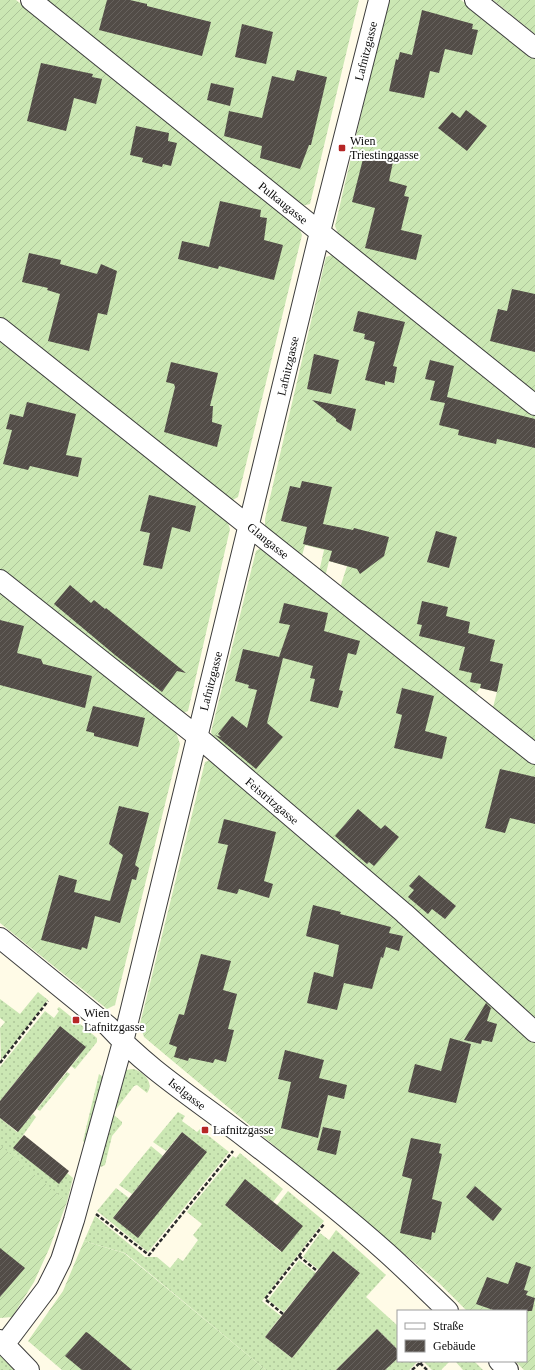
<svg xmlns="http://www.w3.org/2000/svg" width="535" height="1370" font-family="Georgia,serif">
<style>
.grass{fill:url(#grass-dots)}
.garden{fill:url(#garden-furrows)}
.building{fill:url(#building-hatch)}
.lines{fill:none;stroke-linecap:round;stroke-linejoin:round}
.street-casing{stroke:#3d3d3d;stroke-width:22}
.path{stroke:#2c2c2c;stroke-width:2.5;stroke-dasharray:4 2;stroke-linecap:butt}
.street{stroke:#fff;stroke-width:20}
.poi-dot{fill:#b62626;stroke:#fff;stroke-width:1.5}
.labels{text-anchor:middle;stroke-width:4;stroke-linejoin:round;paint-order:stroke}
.street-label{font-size:12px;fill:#0a0a0a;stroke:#fff}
.poi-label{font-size:12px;fill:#0a0a0a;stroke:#fff;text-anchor:start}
</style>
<defs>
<pattern id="grass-dots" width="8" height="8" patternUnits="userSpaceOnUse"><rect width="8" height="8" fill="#cbe7b3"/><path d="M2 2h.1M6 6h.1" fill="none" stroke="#adc599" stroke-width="1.8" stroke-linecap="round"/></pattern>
<pattern id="garden-furrows" width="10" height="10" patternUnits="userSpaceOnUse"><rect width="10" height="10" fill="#cbe7b3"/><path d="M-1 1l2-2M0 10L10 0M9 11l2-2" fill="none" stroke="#adc599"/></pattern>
<pattern id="building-hatch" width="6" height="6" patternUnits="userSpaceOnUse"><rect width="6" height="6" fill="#524c47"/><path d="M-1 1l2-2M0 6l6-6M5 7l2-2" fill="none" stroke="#66615d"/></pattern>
</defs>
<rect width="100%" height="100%" fill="#fffbe7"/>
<!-- grass -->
<path class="grass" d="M38,992L48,1000L1,1060L0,1028L5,1022L0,1018V999L20,1014Z
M59,1007L97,1038V1042L75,1069L71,1066L79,1057L60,1026L0,1101V1067L45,1011L54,1018L59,1011L57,1009Z
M133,1069C143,1071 155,1083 147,1093L137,1085L134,1086L114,1112V1115L122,1122V1124L112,1136L105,1165L101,1167L99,1165L125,1070Z
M67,1072L70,1074L40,1111L37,1109Z
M99,1074L103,1077L85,1143L83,1141Z
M178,1112L185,1116L182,1121L197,1132L200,1129L229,1152L148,1252L97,1211L116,1188L129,1198L113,1218L138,1237L206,1152L182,1132L166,1151L153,1142Z
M33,1114L36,1117L14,1148L67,1173L73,1178L67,1202L0,1148V1118L17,1132Z
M151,1146L163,1156L132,1194L119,1185Z
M240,1153L283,1189L273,1202L245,1180L225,1205L281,1252L277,1205L288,1191L324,1221L262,1301L281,1316L265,1337L292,1358L360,1273L333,1251L319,1270L303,1257L320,1233L329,1240L336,1230L386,1275L366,1297L398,1326V1350L377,1329L336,1370H266L125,1253L84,1241L95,1216L145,1257H157L170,1268L178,1258L183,1261L198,1240L193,1235L202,1224L187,1212L233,1156L236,1158Z
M299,1260L316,1273L284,1312L268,1300Z
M0,1355L17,1370H0Z
M398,1358V1361H418L409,1370H385Z
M425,1361H450L441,1370H432L424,1362Z
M455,1361H474L483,1370H463Z"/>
<!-- garden -->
<path class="garden" d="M0,0H16L297,222L302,235L238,497L231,501L0,317Z
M43,0H359L310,204L302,206Z
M388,0H461L535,59V393L339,236L335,226Z
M493,0H535V34Z
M335,254L535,414V745L492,711L497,692L480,688L473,696L340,588L347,566L329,561L325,577L319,572L324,550L305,545L301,559L265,528V519L326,257Z
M0,336L226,517L230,529L188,711L180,714L0,569Z
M262,547L535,763V1022L216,744L211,732L256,551Z
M0,589L175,729L180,744L115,1005L107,1009L0,923Z
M210,760L414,932L535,1042V1370H524L515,1361H526V1311H467L439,1283L144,1037L140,1024L205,762Z
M0,1145L67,1202L49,1249L34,1282L12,1317L0,1318Z
M84,1241L124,1253L266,1370H62L28,1341L63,1291Z"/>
<!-- building -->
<path class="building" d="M107,0H130L147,4V6L211,22L202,56L99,30Z
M422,10L473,24L472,29L478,30L472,55L445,49L439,73L430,71L424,98L389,91L396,59L398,60L400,52L412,55Z
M242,24L273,32L266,64L235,57Z
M41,63L93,74L92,77L102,79L96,104L74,98L66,131L27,121Z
M297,70L327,77L311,145H309L300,169L260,158L262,146L224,136L229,111L262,118L272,76L294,81Z
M211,83L234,88L230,106L207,100Z
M466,110L487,126L467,151L438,128L452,112L460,118Z
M136,126L169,133L168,141L177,143L171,166L163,164L162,167L142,162L143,158L130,155Z
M364,155L393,162L389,181L407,186L404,196L409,197L401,230L422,235L416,260L365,248L375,208L352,202Z
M220,201L261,210L260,217L267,218L264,240L283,245L274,280L219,266L218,269L178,259L182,241L209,247Z
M29,253L61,260L60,264L97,274L101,264L117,271L107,315L98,313L89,351L48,341L60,294L47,290L48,288L22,282Z
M512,289L535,294V352L490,341L498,309L507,311Z
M358,311L405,322L393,366L397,367L394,383L385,381V385L365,380L375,342L364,339L365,334L353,331Z
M314,354L339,360L331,394L307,389Z
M430,360L454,366L447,397L535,419V448L497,439L496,444L458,435L459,430L439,425L445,403L430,400L435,381L425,379Z
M171,362L218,373L210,406H213L212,422L222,425L217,447L164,432L175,387L174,384L166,382Z
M312,400L356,409L351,431L336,421V419Z
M27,402L76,414L66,455L82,458L78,477L30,466L28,470L3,464L12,430L6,429L10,414L23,417Z
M302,481L332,487L323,524L353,530L354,528L389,537L384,556L360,574L357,569L329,561L332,551L303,544L307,527L281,521L290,486L300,488Z
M149,495L196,506L190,532L172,527L162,569L143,565L150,533L140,531Z
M436,531L457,537L449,568L427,562Z
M70,585L91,603L94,600L105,609L106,608L186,673L177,671L162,692L115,655L54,604Z
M422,601L448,607L446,616L470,622L468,633L495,640L490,661L503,664L497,692L480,688L481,684L470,682L472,673L459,670L465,647L419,636L422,625L417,624Z
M284,603L328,613L324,631L360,641L356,655L348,653L339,690L343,691L338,708L310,701L315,679L310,678L313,666L283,658L267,723L283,737L256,769L215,735L221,737L218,734L232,716L247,728L257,690L248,688L249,685L235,681L243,649L279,657L290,625L279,623Z
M0,620L24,626L17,653L41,659L43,664L92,676L85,708L0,685Z
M402,688L434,696L425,731L447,737L442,759L394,748L402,715L396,713Z
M93,706L145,718L138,747L94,736V733L86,731Z
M500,769L535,777V824L510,818L505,833L485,828Z
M119,806L149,813L135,865L139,868L136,880L132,879L120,923L95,916L87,949L82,947L81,950L41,940L59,875L77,880L74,892L110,901L123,855L109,844Z
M358,809L381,829L385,825L399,837L374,866L369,862L367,864L335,836Z
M224,819L276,832L264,881L273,884L269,898L239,889L237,894L217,889L228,845L218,843Z
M419,875L456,906L445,919L432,909L428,914L408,897L414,890L409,886Z
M313,905L341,912L340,914L391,927L389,933L403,936L399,951L386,947L383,958L381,957L372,989L344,983L337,1010L307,1003L314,972L333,977L339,945L306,936Z
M201,954L231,961L223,990L237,994L228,1029L234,1030L226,1062L215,1059L213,1063L189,1058L188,1061L174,1057L177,1047L169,1044L179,1014L184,1015Z
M486,1003L491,1008L487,1021L497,1024L492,1042L482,1040L481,1044L464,1040Z
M60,1026L86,1047L18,1132L0,1118V1101Z
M450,1038L471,1044L456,1103L408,1092L415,1064L441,1071Z
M285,1050L324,1060L319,1078L347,1085L344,1099L328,1095L318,1138L281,1128L291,1082L278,1079Z
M323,1127L341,1131L336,1155L317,1150Z
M182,1132L207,1152L138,1238L113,1218Z
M24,1135L69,1171L59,1184L13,1148Z
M411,1138L441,1144L439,1153L442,1154L432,1199L442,1202L435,1233L432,1232L431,1240L400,1233L412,1179L402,1176Z
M245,1179L303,1226L282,1252L225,1205Z
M475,1186L502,1209L493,1221L466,1197Z
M0,1248L25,1268L0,1297Z
M333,1251L360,1273L292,1358L265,1337Z
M516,1262L531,1267L524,1290L528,1291L526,1295L535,1298L532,1311H496L476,1304L487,1277L508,1284Z
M377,1329L398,1350V1358L385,1370H336Z
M86,1332L88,1333L132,1370H82L65,1356Z"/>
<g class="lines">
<!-- street casing -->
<g class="street-casing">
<path id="street" d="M31,0L535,405
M475,0L535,48
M0,328L535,754
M0,580L198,737L404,913L535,1032
M0,938L108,1026C148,1070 200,1102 246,1138C294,1175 342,1213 387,1253C408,1272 428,1292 448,1311
M0,1340L29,1370
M4,1345L47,1288L61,1260L74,1220L123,1042L320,232L379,0
M499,1361L508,1370"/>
</g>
<!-- path -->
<path class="path" d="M0,1063L48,1001
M96,1214L149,1255L233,1151
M299,1256L317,1271
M283,1314L265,1299L324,1224
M420,1363L427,1370
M412,1370L422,1361"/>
<!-- street -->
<use href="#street" class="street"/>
</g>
<!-- markers -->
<g class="poi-dot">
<rect x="338" y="144" width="8" height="8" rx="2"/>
<rect x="72" y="1016" width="8" height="8" rx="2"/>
<rect x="201" y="1126" width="8" height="8" rx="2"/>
</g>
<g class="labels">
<!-- street labels -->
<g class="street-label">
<text transform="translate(366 51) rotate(-76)" y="4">Lafnitzgasse</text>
<text transform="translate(283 203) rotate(39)" y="4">Pulkaugasse</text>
<text transform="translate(288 366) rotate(-77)" y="4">Lafnitzgasse</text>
<text transform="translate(268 541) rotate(39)" y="4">Glangasse</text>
<text transform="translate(211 681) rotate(-76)" y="4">Lafnitzgasse</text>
<text transform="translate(272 801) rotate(40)" y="4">Feistritzgasse</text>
<text transform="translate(187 1094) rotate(38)" y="4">Iselgasse</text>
</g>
<!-- poi labels -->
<g class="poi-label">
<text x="350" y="145">Wien<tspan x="350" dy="14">Triestinggasse</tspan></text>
<text x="84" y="1017">Wien<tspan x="84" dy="14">Lafnitzgasse</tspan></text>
<text x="213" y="1134">Lafnitzgasse</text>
</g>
</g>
<!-- legend -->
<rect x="397" y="1310" width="130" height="52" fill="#ffffff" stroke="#9d9d9d"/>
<rect x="405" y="1323" width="20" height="6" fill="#ffffff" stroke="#9d9d9d"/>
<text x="433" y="1330" font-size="12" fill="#0a0a0a">Straße</text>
<rect x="405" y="1340" width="20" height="12" fill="url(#building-hatch)" stroke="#9d9d9d"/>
<text x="433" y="1350" font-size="12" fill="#0a0a0a">Gebäude</text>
</svg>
